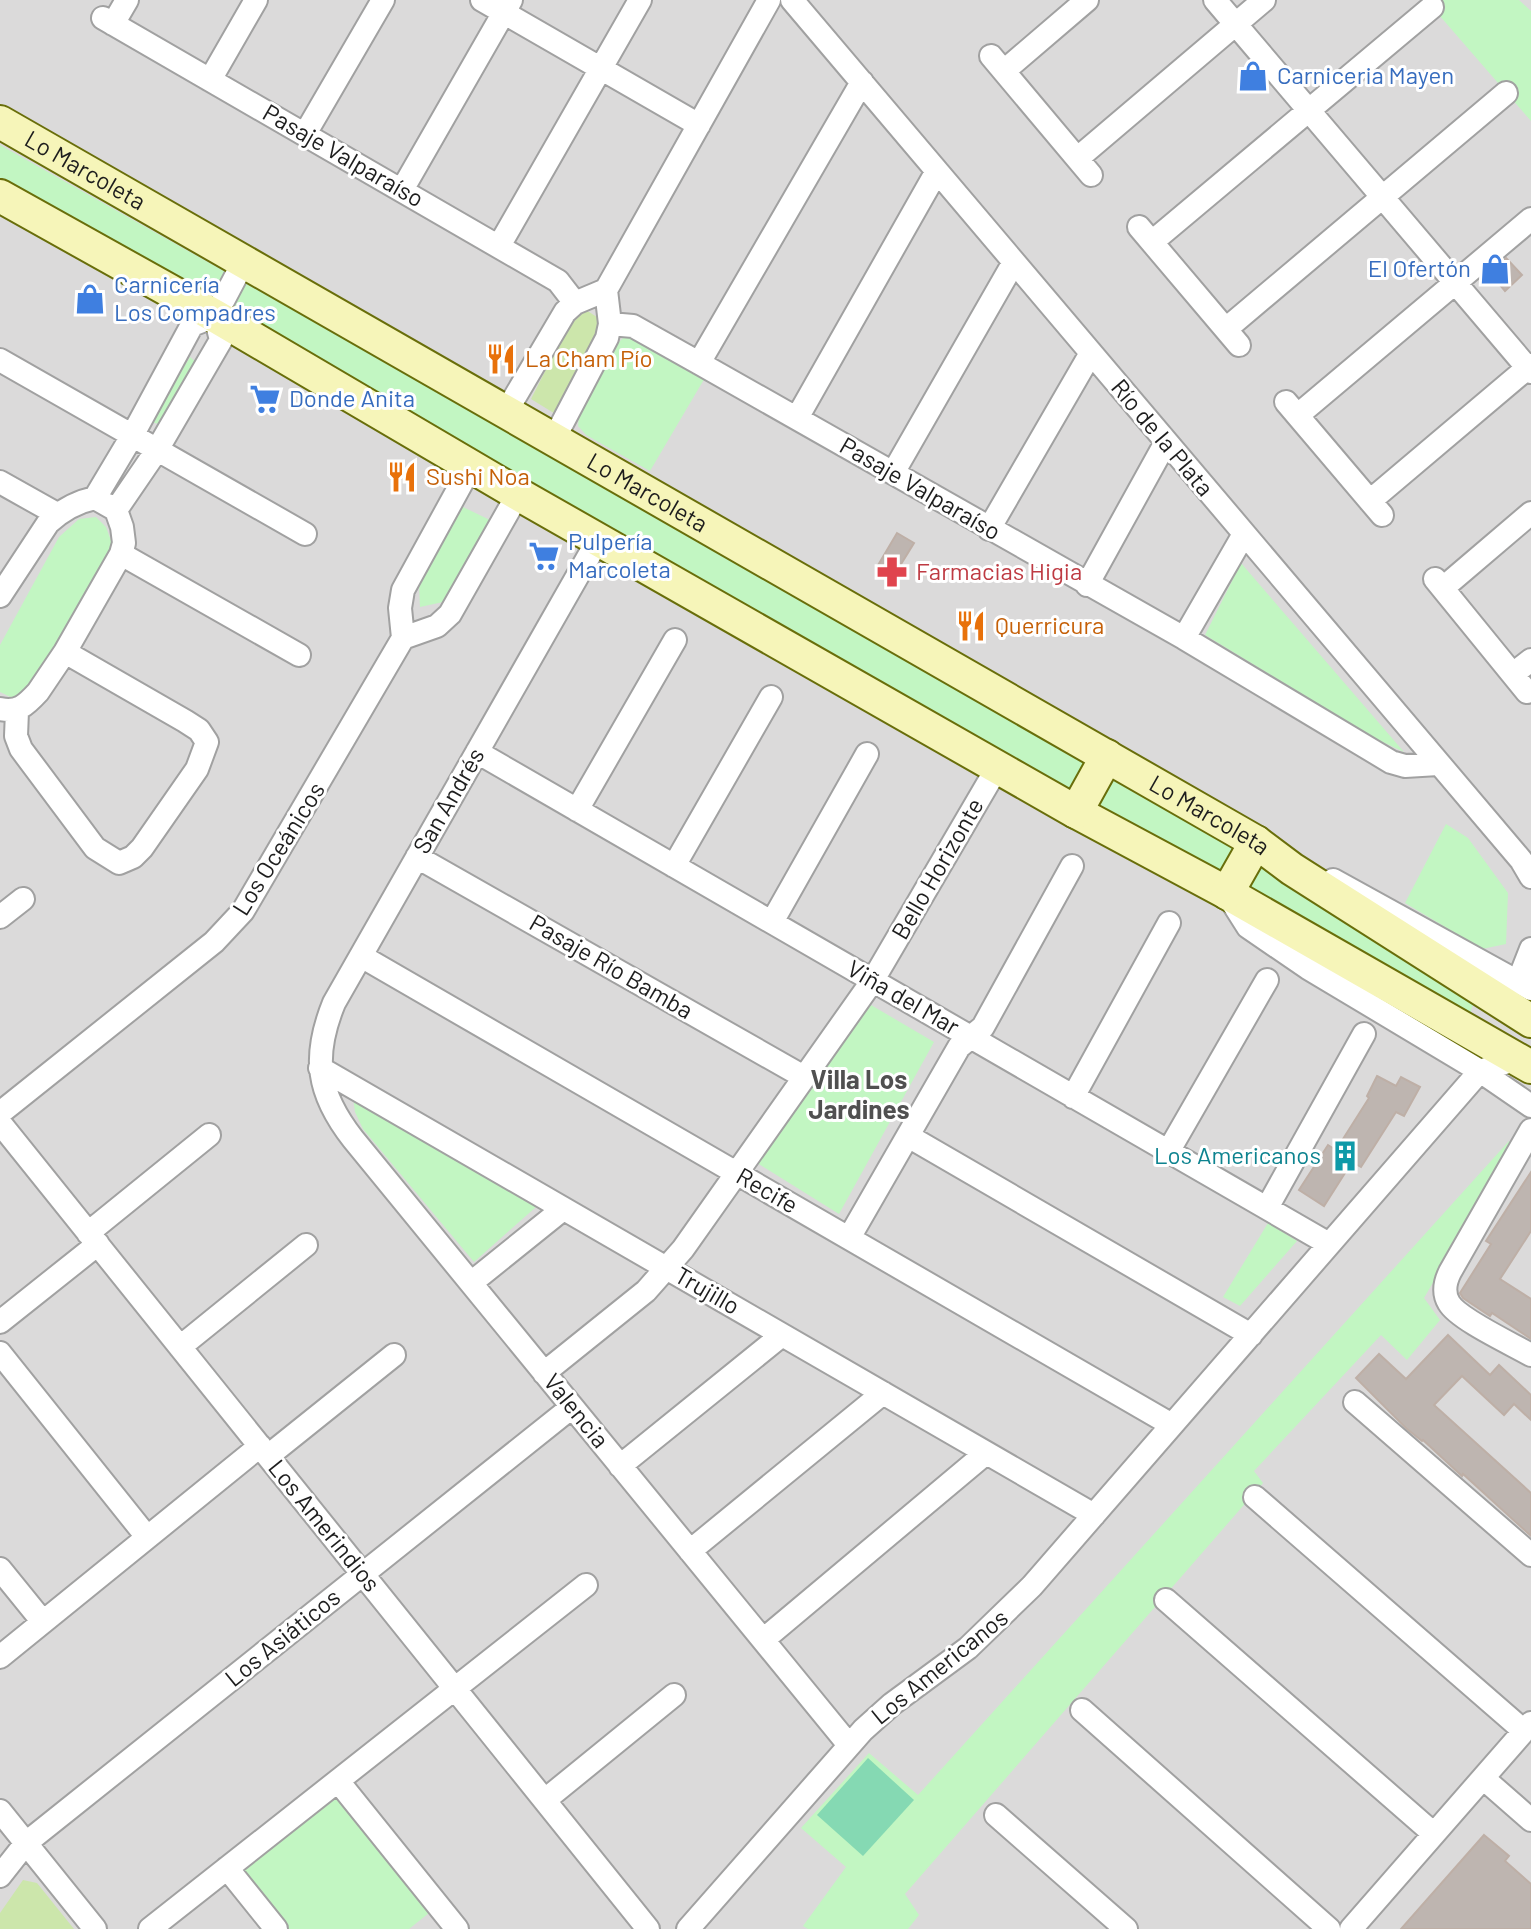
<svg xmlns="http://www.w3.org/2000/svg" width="1531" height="1929" font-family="Barlow,sans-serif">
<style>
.residential{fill:#dbdada}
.grass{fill:#cce6ab}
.park{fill:#c2f6c2}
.pitch{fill:#85d9b3}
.building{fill:#beb5b0;stroke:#beafa6;stroke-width:2}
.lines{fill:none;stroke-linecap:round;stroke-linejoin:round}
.minor-casing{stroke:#a1a1a1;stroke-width:26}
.secondary-casing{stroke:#696e0a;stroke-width:36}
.minor{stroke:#fff;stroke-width:22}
.secondary{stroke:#f6f5b9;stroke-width:32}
.labels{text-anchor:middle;stroke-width:6;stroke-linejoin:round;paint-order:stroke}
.shop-label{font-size:24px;fill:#366cbe;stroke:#fff;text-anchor:start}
.street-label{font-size:24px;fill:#1d1d1d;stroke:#fff}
.food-label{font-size:24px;fill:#c56008;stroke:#fff;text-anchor:start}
.health-label{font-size:24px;fill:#be3a42;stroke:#fff;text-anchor:start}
.culture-label{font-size:24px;fill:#0d838f;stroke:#fff;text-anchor:end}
.neighbourhood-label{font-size:26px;font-weight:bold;fill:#505050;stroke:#fff}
</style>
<rect width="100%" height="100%" fill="#eee9e3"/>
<!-- residential -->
<path class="residential" d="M0,0H1531V1929H0Z"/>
<!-- grass -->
<path class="grass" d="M586,310L603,321L599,345L557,415L531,399L567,328Z
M23,1880L37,1883L74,1929H0V1913Z"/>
<!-- park -->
<path class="park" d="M1426,0H1519L1531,11V121Z
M0,145L680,528L1477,990L1468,1022L0,184Z
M626,335L706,376L650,471L586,435L578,426L579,415L619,342Z
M190,357L198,364L163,425L151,422Z
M463,507L490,520L443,602L420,607L419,583Z
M96,517L106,527L113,546L45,677L21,702L0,692V645L59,537L79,519Z
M1241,563L1404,752L1374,738L1205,635Z
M1446,824L1468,838L1508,893L1506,944L1482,949L1405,903Z
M871,1005L934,1042L839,1214L757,1163Z
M353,1097L536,1207L474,1262L363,1129L355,1112Z
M1509,1141L1513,1146L1424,1298L1440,1320L1407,1360L1381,1335L1254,1471L1263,1483L905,1894L919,1915L908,1929H808L803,1926L846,1867L801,1828L869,1753L918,1795Z
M1268,1223L1297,1241L1240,1306L1223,1297Z
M336,1796L429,1913L409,1929H286L240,1872Z"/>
<!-- pitch -->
<path class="pitch" d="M868,1758L914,1800L863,1856L817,1815Z"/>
<!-- building -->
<path class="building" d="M1506,258L1522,275L1505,291L1489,272Z
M897,533L914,543L893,577L877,567Z
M1377,1076L1396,1086L1401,1077L1420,1087L1404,1116L1396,1112L1361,1167L1352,1162L1324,1206L1299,1190L1328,1145L1336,1150L1369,1098L1367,1096Z
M1531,1172V1231L1500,1279L1531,1299V1339L1492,1313L1490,1316L1463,1298L1460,1293L1491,1244L1486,1241Z
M1448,1335L1490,1375L1499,1365L1531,1395V1420L1514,1404L1504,1415L1462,1376L1434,1405L1531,1493V1536L1463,1474L1462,1476L1423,1440L1422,1441L1407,1429L1356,1378L1379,1354L1406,1379Z
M1484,1835L1509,1856L1505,1861L1531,1884V1929H1401Z"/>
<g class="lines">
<!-- minor casing -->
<g class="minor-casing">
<path id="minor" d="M482,0L699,125
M792,0L1521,860L1531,877
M1215,0L1531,372
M103,18L558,281L575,303
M113,24L127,0
M991,56L1091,175
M1004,71L1087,0
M210,80L256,0
M305,134L383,0
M1078,158L1264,0
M402,190L511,0
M1139,227L1239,345
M1152,242L1432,7
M499,246L640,0
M610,324L633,326L699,363L1184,638L1391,762L1405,766L1438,764
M1226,329L1506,93
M0,360L305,534
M699,363L862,82
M1286,402L1382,515
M506,412L565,312L575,303L606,290L769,0
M1298,415L1531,219
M797,418L937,171
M554,439L607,338L610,324L606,290
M893,473L1014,262
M0,482L57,514
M95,498L132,436L192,325L215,316
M1370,501L1531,365
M116,510L157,450L221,340L215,316L244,261
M989,529L1091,353
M598,540L334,1003C312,1057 317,1093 353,1139L849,1745
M121,554L299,655
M1435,579L1527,692
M1087,585L1166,442
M1443,588L1531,513
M0,596L48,523C62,510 76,502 95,498L116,510L122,527L124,543L121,554L65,652L38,692C26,705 18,713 0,709
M403,638L437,626L450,614L518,494
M1184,638L1244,534
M1513,674L1531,660
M17,711L16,736L21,749L95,848L119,863L133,857L142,848L197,769L207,742L199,730L185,721L65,652
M477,752L1329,1244
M577,810L675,640
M417,857L804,1077
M674,866L771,697
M1333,880L1531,989
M1229,897L1248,927L1308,968L1480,1071L1531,1106
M0,917L23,899
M772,922L867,754
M361,956L1172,1425
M1518,982L1531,949
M320,1068L1094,1515
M1073,1097L1169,923
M0,1113L214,942L243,911L403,638L400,608L403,590L471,466
M0,1123L648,1929
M1531,1130L1450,1272C1445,1282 1443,1293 1449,1303C1458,1319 1512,1344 1531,1355
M908,1136L1251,1335
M1168,1152L1267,980
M1267,1208L1364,1034
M88,1233L209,1135
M849,1238L959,1047L983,1027L1072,866
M471,1283L563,1209
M0,1322L98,1244
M180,1347L306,1245
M0,1353L147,1537
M544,1373L646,1291L683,1249L873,980L997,768
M1355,1402L1531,1555
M268,1456L394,1355
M620,1466L782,1335
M1255,1497L1524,1731
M690,1551L883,1393
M0,1569L43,1622
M1166,1600L1434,1834
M763,1640L986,1453
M0,1657L260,1446
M1082,1710L1329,1929
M1483,1778L1531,1820
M338,1781L457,1929
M545,1800L674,1695
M0,1811L95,1929
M996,1815L1126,1929
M227,1868L276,1929
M0,1876L26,1843L572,1407
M150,1929L586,1585
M688,1929L863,1730L892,1704L968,1648L1032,1586L1480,1071L1517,1059
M1351,1929L1531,1723"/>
</g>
<!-- secondary casing -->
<g class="secondary-casing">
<g id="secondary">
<path id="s1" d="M0,122L1256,842L1292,869L1531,1021"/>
<path d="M0,196L215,316L518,494L1076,812L1227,893L1531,1067"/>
<path d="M1076,812L1107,756"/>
<path d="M1227,893L1256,842"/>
</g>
</g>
<!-- minor -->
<use href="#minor" class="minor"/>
<!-- secondary -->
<use href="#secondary" class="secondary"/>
</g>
<!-- icons -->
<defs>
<g id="shop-bare" transform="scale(2.4)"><path d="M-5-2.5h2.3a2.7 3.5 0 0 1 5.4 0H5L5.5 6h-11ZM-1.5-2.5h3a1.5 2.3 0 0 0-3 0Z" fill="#3f7fe0" stroke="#fff" stroke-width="2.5" paint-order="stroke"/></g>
<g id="restaurant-bare" transform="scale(2.4)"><path d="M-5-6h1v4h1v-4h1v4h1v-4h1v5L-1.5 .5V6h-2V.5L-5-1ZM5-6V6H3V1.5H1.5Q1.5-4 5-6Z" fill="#e8710a" stroke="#fff" stroke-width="2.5" paint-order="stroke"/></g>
<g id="supermarket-bare" transform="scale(2.4)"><path d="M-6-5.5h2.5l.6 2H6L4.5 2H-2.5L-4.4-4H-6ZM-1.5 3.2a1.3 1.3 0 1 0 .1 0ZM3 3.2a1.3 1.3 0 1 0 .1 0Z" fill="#3f7fe0" stroke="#fff" stroke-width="2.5" paint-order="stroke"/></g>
<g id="pharmacy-bare" transform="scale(2.4)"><path d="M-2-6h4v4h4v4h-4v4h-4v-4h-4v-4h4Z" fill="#e0444e" stroke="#fff" stroke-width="2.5" paint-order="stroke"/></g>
<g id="building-bare" transform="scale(2.4)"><path d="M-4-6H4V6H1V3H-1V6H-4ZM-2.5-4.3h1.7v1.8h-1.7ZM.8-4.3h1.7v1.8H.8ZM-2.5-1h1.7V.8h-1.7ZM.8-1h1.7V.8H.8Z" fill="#0f9aa8" stroke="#fff" stroke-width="2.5" paint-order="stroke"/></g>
</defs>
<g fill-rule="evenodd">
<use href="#shop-bare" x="1253" y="76"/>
<use href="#shop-bare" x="1495" y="269"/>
<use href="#shop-bare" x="90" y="299"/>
<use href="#restaurant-bare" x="501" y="359"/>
<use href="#supermarket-bare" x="265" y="399"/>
<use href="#restaurant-bare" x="402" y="477"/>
<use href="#supermarket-bare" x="544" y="556"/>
<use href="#pharmacy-bare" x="892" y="572"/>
<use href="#restaurant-bare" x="971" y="626"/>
<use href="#building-bare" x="1345" y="1156"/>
</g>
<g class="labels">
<!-- shop labels -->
<g class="shop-label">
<text x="1277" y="84">Carniceria Mayen</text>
<text x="1471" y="277" text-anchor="end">El Ofertón</text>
<text x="114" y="293">Carnicería<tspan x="114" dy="28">Los Compadres</tspan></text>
<text x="289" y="407">Donde Anita</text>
<text x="568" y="550">Pulpería<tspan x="568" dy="28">Marcoleta</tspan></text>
</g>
<!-- street labels -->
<g class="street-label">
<text transform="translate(343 156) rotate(30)" y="8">Pasaje Valparaíso</text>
<text dy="8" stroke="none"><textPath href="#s1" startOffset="98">Lo Marcoleta</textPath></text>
<text transform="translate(1162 438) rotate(50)" y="8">Río de la Plata</text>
<text transform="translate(920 489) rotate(30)" y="8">Pasaje Valparaíso</text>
<text dy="8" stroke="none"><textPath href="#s1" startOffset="746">Lo Marcoleta</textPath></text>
<text transform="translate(449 801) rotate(-60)" y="8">San Andrés</text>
<text dy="8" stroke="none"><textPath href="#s1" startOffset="1394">Lo Marcoleta</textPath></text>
<text transform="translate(279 849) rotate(-58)" y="8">Los Oceánicos</text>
<text transform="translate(938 869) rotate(-60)" y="8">Bello Horizonte</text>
<text transform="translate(611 967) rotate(30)" y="8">Pasaje Río Bamba</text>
<text transform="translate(903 998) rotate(30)" y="8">Viña del Mar</text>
<text transform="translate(767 1191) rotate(30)" y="8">Recife</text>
<text transform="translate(707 1291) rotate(30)" y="8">Trujillo</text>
<text transform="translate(576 1411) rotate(51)" y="8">Valencia</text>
<text transform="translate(324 1526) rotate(51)" y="8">Los Amerindios</text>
<text transform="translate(283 1638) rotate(-39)" y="8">Los Asiáticos</text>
<text transform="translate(940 1667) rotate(-39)" y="8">Los Americanos</text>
</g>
<!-- food labels -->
<g class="food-label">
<text x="525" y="367">La Cham Pío</text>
<text x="426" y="485">Sushi Noa</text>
<text x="995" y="634">Querricura</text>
</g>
<!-- health labels -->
<g class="health-label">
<text x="916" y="580">Farmacias Higia</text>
</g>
<!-- culture labels -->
<g class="culture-label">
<text x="1321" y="1164">Los Americanos</text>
</g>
<!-- neighbourhood labels -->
<g class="neighbourhood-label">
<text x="859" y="1089">Villa Los<tspan x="859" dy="30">Jardines</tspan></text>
</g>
</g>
</svg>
